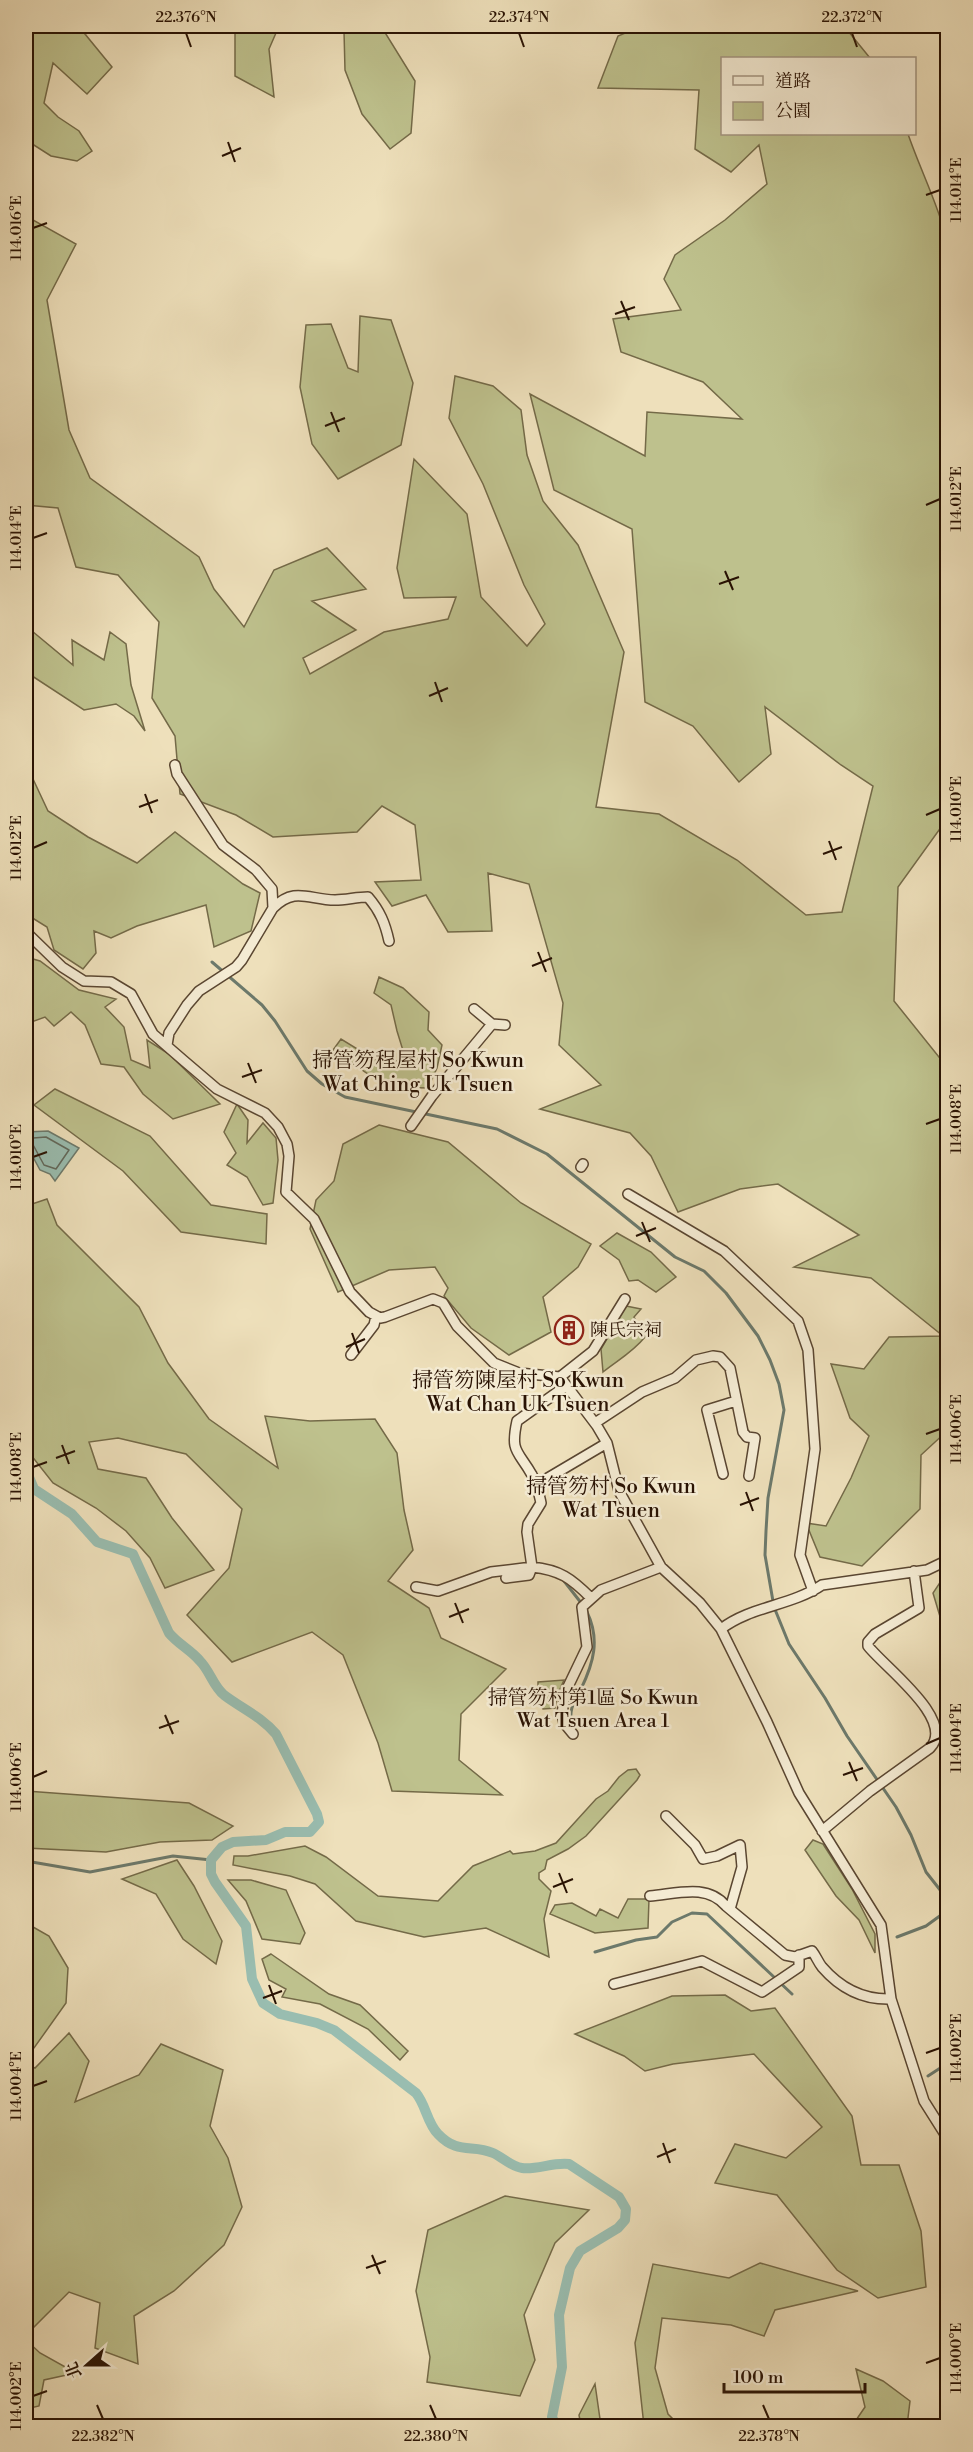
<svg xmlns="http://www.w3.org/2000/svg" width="973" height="2452" font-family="'Libre Bodoni','Noto Serif TC',serif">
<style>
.green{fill:#bec18d;stroke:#746a48;stroke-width:1.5}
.water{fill:#99bdb0;stroke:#6c796b;stroke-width:1.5}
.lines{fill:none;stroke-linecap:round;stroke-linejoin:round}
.shore{stroke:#61685a;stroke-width:1.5}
.stream{stroke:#6c796b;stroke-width:3}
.canal{stroke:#99bdb0;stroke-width:10}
.minor-casing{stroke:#5a4631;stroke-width:12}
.minor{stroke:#f4ebd3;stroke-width:9}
.ticks{fill:none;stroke:#291203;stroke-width:2}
.labels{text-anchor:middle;stroke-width:5;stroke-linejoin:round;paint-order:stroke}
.poi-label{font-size:18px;fill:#291203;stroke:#f4ebd3;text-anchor:start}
.neighbourhood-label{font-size:20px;fill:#291203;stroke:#f4ebd3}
.quarter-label{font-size:21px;fill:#291203;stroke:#f4ebd3}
.neatline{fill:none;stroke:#291203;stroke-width:2}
.ticks-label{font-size:15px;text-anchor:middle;fill:#291203}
</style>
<rect width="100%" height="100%" fill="#eee0bb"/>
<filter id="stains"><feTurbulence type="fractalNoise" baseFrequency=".00333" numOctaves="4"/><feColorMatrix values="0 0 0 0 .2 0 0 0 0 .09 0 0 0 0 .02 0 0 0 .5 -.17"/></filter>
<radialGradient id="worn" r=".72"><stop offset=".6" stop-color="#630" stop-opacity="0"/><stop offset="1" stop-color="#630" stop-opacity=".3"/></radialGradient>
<!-- green -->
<path class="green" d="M27,26H109L85,34L112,67L87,94L53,63L44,103L58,117L79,131L92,151L77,161L51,156L26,140Z
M230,26H279L269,49L274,97L235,76V31Z
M333,26H381L415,81L411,133L390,149L362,114L345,70L344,31Z
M642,26H844L870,58H722V134H908C920,169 938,204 947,240V819L898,887L894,1001L947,1067V1431L921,1455L920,1509L862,1566L820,1557L806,1523L826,1526L851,1478L869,1436L850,1418L831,1364L864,1369L889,1337L943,1336L871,1278L794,1267L859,1235L778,1184L740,1189L678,1212L651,1156L630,1133L540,1109L601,1085L559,1045L563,1003L529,884L488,873L492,931L448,932L426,895L392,906L375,882L421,880L415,825L382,806L357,832L273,837L236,815L180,794L175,736L152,698L159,622L118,575L76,567L58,508L26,505V216L76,244L47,300L69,430L90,478L199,557L214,589L244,627L274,570L327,548L366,589L312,601L356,630L303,658L310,674L384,632L448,619L456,597L404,598L397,568L414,459L467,514L481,597L527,646L545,624L524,585L483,484L449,418L455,376L493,386L521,410L527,455L543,501L578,545L624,652L596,807L659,814L737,860L806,915L842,912L873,786L841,765L765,707L771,754L739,782L693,726L645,702L632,529L554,490L530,394L645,456L647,412L742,419L703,382L621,352L613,319L681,310L664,279L675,255L725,220L767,184L759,145L731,172L695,149L699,90L598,88L618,36Z
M360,316L391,320L413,383L401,445L338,479L312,444L300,387L306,325L331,324L348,368L358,372Z
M32,631L73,665L72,640L104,660L110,632L126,644L131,685L145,731L134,716L116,704L84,710L26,672V632Z
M26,764L48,811L88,837L137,863L175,832L243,884L260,893L251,931L214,947L206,905L137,926L111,938L94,931L96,953L83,969L54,950L47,927L26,914Z
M26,957L40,961L79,990L116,999L105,1007L124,1027L131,1060L150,1068L147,1040L169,1054L220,1104L173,1119L143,1094L124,1067L101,1064L85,1025L71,1012L54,1026L45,1017L26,1024Z
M379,977L403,988L429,1012L428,1030L442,1045L437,1068L428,1088L387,1087L333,1050L341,1039L385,1066L405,1057L397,1031L391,1005L374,993Z
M55,1089L150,1136L211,1205L267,1214L266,1244L181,1232L123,1171L34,1105Z
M237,1104L248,1120L247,1143L263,1123L276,1138L278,1160L273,1203L263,1205L247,1177L227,1165L236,1153L224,1132Z
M379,1125L448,1142L521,1203L591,1244L578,1267L543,1297L551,1332L509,1355L471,1328L444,1296L448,1288L435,1267L389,1270L338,1292L310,1229L316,1200L334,1181L343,1144Z
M47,1199L57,1225L139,1307L168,1363L209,1419L278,1468L265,1416L310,1421L375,1419L397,1453L404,1510L413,1550L388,1581L429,1608L441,1638L506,1669L461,1714L459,1760L502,1795L392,1791L378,1743L343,1655L312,1632L232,1662L187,1615L229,1568L242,1509L186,1454L118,1438L89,1442L98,1469L146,1478L172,1518L214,1570L165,1588L150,1558L126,1531L96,1508L53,1483L27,1450L26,1206Z
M617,1233L651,1252L676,1277L656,1292L638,1280L629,1281L619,1260L600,1246Z
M626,1306L641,1309L634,1317L645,1337C633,1352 618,1360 603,1372L601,1349Z
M947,1572V1640L933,1593Z
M564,1680L557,1696L555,1708L543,1709L538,1700V1682Z
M636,1769L640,1775L637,1780L586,1836L568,1849L547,1860L545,1869L539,1873V1879L551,1891L544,1919L549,1957L486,1928L424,1937L356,1921L315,1884L290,1876L233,1865L234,1856H248L305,1846L326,1857L378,1896L438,1901L473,1866L510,1851L513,1854L535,1851L556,1843L596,1799L608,1791L619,1777L628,1770Z
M26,1791L189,1803L233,1826L212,1840L160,1842L106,1852L26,1848Z
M813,1840L823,1844L852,1889L875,1934V1953L859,1920L836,1896L805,1850Z
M177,1860L194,1886L222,1941L216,1964L183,1939L156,1894L122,1879Z
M228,1880H251L286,1890L305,1933L300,1944L262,1939L246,1901Z
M628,1899H649L648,1928L595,1933L550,1914L555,1905L572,1903L596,1916L600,1909L618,1918Z
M26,1923L49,1936L68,1968L66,2003L34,2048L26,2046Z
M271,1954L329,1994L360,2005L408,2051L400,2060L368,2029L320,2004L282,1997L286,1989L269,1980L262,1959Z
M725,1995L751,2011L775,2008L852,2116L861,2165H899L921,2231L926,2287L878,2298L837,2270L777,2195L715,2183L735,2144L786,2158L822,2127L754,2054L673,2064L645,2071L624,2056L575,2034L672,1996Z
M69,2033L89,2061L75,2102L139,2075L161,2044L223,2070L210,2126L228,2158L242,2207L224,2245L174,2291L134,2316L138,2364L95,2348L100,2303L69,2292L31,2330L26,2331V2064L35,2068Z
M505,2196L589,2210L555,2243L524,2315L535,2360L520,2396L427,2382L430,2357L416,2291L428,2230Z
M760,2263L858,2291L775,2310L764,2336L731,2325L662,2318L655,2368L668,2414L680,2426H644L635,2343L653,2264L729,2278Z
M26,2340L40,2353L76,2373L44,2380L39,2406L26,2409Z
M856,2369L883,2381L910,2401L907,2426H852L865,2407Z
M595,2384L601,2426H581L579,2415Z"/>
<!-- water -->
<path class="water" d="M48,1131L79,1148L55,1181L50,1174L40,1170L26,1144V1132Z"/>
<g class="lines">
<!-- shore -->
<path class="shore" d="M46,1137L69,1150L56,1169L44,1165L31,1141L33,1138Z"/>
<!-- stream -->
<path class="stream" d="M212,962L262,1005L275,1021L307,1071L322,1084L345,1097L497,1129L547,1154L675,1257L704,1271L726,1293L758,1336L770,1360L779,1384L784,1410L768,1498L766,1531L765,1555L774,1607L789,1644L825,1698L847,1736L896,1807L911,1835L926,1872L948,1900
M564,1581L582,1604
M572,1724C568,1709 575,1701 581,1689C594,1662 600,1639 587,1612
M26,1861L90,1872L173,1856L211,1860
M897,1937L926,1926L948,1910
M595,1952L636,1940L657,1937L672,1922L692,1913L707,1914L792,1994
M928,2076L948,2063"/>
<!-- canal -->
<path class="canal" d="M26,1470L34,1489L72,1514L97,1542L133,1554L169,1633C178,1644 191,1650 200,1661C210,1671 213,1686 224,1695C241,1708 262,1717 276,1734L317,1814L319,1822L310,1832H285L266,1840L233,1842L222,1847L211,1860V1874L215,1882L246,1926L252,1979L263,2003L280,2014L317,2023L334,2030L416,2093C426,2105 427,2123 438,2134C458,2155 472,2144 493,2153C502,2157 512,2167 522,2168C537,2170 553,2162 569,2164L619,2197L626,2209L625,2220L618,2228L580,2251L570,2268L559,2315L562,2367L552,2417L556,2426"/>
<!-- minor casing -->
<g class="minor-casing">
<path id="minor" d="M273,908C295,886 309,900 335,900C346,900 357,897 368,897C380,911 385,923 389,941
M26,932L62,967L84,981L111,982L131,994L153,1034L183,1060L217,1089L265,1113L278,1127L287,1144L289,1156L286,1192L314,1219L350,1292L369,1312L380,1318L385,1317L433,1299L443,1303L457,1326L494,1363L519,1373L560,1377L593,1351L625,1299
M474,1009L492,1024L505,1025
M167,1045L169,1033L187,1005L199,991L236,967L242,960L273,908L272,889L256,870L223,845L177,774L175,765
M411,1126L432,1096L492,1024
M581,1167L583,1164
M628,1194L724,1251L798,1321L808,1350L815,1449L800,1555L813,1591
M351,1355L374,1325L376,1316
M560,1377L597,1426L607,1443L619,1491L661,1567L700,1603L721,1629L767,1722L799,1793L881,1925L891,1999L924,2101L948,2139
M566,1386L517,1421C510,1453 518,1450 532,1475C537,1483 539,1494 541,1503L528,1524L527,1532L532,1567C560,1570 571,1578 591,1598
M595,1423L642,1392L675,1378L696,1360L713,1356L720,1357L730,1368L743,1432L747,1437L755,1438L749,1476
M723,1474L707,1410L736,1401
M536,1485L607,1443
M416,1587L438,1591L491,1572L532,1567L529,1575L506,1578
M721,1629C751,1606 791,1606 822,1585L927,1570L948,1560
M573,1734L564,1723L562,1714L565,1693L587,1647L582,1607L601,1590L661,1567
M666,1816L695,1845L703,1859L717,1856L740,1845L742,1867L730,1909
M822,1831L870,1791L930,1748C957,1720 883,1666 868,1646V1642L875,1634L919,1608L914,1571
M650,1896C676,1894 707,1883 726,1906L785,1955L795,1957L812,1951C816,1956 818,1962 822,1967C841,1989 863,2000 891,1999
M614,1984L702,1961L762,1992L799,1967V1955"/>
</g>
<!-- minor -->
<use href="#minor" class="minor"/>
</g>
<!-- ticks -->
<path class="ticks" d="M186,33L191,47M519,33L524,47M852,33L857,47M228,142L235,162M222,156L241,148M926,195L940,190M33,228L47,223M621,301L629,320M615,314L635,307M331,412L339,432M325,426L345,418M926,505L940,499M33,538L47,533M725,571L733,590M719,584L739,577M435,682L442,702M429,696L448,688M145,794L152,813M139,807L158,800M926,815L940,809M829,841L836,860M33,848L47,842M823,854L842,847M538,952L546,972M532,966L552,958M248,1063L256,1083M242,1077L262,1070M926,1124L940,1119M33,1157L47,1152M642,1222L650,1242M636,1236L656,1228M352,1333L359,1353M346,1347L365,1339M926,1434L940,1429M62,1445L69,1464M56,1458L75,1451M33,1467L47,1462M746,1492L753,1511M740,1505L759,1498M455,1603L463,1623M449,1617L469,1609M165,1715L173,1734M159,1728L179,1721M926,1744L940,1738M849,1762L857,1781M843,1775L863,1768M33,1777L47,1771M559,1873L567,1893M553,1887L573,1879M269,1985L276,2004M263,1998L282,1991M926,2053L940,2048M33,2086L47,2081M663,2143L670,2163M657,2157L676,2149M372,2255L380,2274M366,2268L386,2261M926,2363L940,2358M33,2396L47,2391M97,2405L103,2419M430,2405L436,2419M763,2405L769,2419"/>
<!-- icons -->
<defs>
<g id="building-ring" transform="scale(1.5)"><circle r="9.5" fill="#f4ebd3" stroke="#8f2418" stroke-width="1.5"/><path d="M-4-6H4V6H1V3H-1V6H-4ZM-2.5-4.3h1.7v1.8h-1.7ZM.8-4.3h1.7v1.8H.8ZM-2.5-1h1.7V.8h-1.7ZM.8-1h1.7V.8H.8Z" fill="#8f2418"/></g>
</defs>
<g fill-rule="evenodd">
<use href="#building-ring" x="569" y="1330"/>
</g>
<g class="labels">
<!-- poi labels -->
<g class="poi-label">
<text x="590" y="1336">陳氏宗祠</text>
</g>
<!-- neighbourhood labels -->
<g class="neighbourhood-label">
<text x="593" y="1704">掃管笏村第1區 So Kwun<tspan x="593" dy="23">Wat Tsuen Area 1</tspan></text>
</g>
<!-- quarter labels -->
<g class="quarter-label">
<text x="418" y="1067">掃管笏程屋村 So Kwun<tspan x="418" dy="24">Wat Ching Uk Tsuen</tspan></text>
<text x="518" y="1387">掃管笏陳屋村 So Kwun<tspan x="518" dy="24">Wat Chan Uk Tsuen</tspan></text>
<text x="611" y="1493">掃管笏村 So Kwun<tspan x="611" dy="24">Wat Tsuen</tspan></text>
</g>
</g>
<!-- margin -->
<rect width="973" height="2452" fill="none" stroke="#eee0bb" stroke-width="66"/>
<!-- legend -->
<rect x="721" y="57" width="195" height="78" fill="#f4ebd3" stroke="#a39480" stroke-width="1.5"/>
<rect x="733" y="76" width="30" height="9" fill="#f4ebd3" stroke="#a39480" stroke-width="1.5"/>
<text x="775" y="87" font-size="18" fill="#291203">道路</text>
<rect x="733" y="102" width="30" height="18" fill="#bec18d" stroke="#a39480" stroke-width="1.5"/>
<text x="775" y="117" font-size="18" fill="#291203">公園</text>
<!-- north arrow -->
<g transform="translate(87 2365) rotate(249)" stroke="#f4ebd3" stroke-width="4.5" paint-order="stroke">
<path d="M0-4.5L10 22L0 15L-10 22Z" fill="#291203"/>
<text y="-9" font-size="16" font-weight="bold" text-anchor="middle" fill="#291203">北</text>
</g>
<!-- scale -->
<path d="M724 2383v9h141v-9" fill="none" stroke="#291203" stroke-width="3"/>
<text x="733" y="2383" font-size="18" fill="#291203" stroke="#f4ebd3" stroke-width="4.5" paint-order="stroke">100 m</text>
<rect x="33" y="33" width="907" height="2386" class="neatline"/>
<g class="ticks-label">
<text x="186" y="22">22.376°N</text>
<text x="519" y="22">22.374°N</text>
<text x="852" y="22">22.372°N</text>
<text transform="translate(956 190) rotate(-90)" y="5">114.014°E</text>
<text transform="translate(16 228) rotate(-90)" y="5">114.016°E</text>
<text transform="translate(956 499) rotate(-90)" y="5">114.012°E</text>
<text transform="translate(16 538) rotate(-90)" y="5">114.014°E</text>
<text transform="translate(956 809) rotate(-90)" y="5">114.010°E</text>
<text transform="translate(16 848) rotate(-90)" y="5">114.012°E</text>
<text transform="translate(956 1119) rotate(-90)" y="5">114.008°E</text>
<text transform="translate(16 1157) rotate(-90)" y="5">114.010°E</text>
<text transform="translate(956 1429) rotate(-90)" y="5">114.006°E</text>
<text transform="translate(16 1467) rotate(-90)" y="5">114.008°E</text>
<text transform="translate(956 1738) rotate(-90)" y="5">114.004°E</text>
<text transform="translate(16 1777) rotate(-90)" y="5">114.006°E</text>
<text transform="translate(956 2048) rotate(-90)" y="5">114.002°E</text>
<text transform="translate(16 2086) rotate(-90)" y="5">114.004°E</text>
<text transform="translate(956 2358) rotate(-90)" y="5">114.000°E</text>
<text transform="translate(16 2396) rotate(-90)" y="5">114.002°E</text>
<text x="103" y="2441">22.382°N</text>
<text x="436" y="2441">22.380°N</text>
<text x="769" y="2441">22.378°N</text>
</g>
<rect width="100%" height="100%" filter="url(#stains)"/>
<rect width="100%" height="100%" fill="url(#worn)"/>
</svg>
